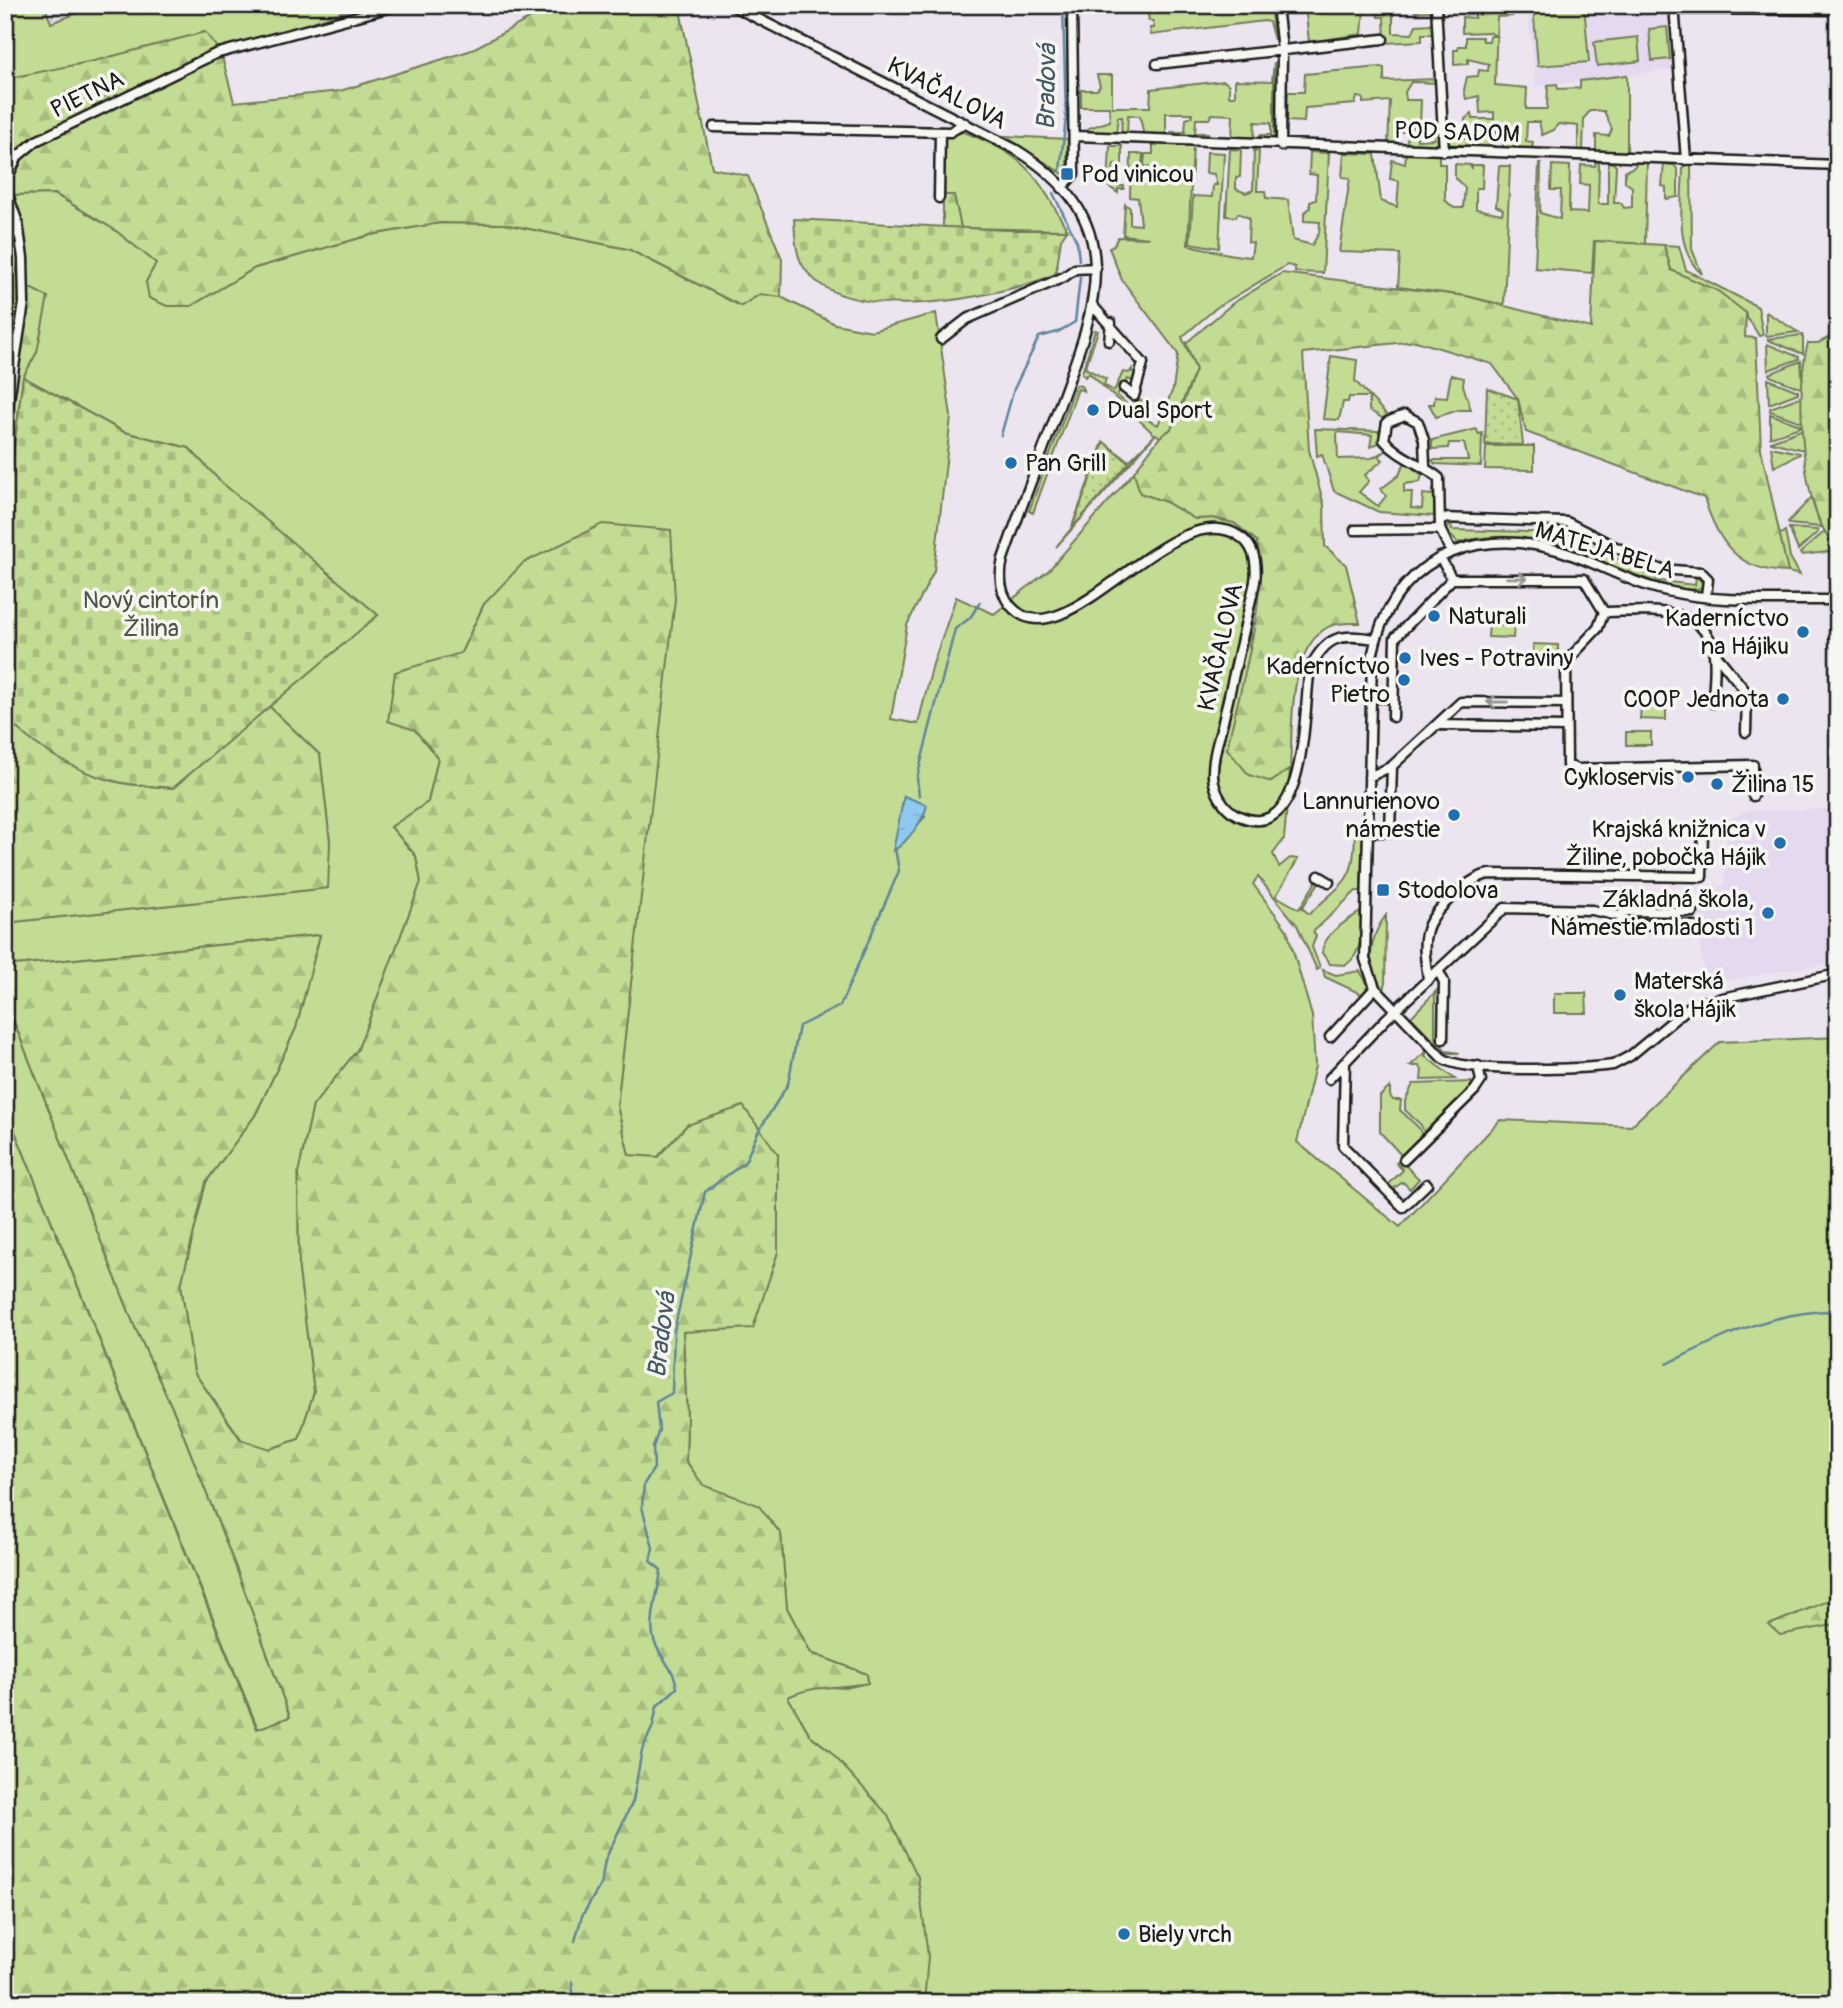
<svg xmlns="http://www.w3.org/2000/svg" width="1843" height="2008" font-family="Pangolin,sans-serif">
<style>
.built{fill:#e5d9ef}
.industrial{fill:url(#industrial-furrows)}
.green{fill:#c3dc93;stroke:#707c58;stroke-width:2;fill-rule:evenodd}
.forest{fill:url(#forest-firs);stroke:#707c58;stroke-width:2}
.cemetery{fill:url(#cemetery-stones);stroke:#707c58;stroke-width:2}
.park{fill:url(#park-dots);stroke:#707c58;stroke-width:2}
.water{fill:url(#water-ripples);stroke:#60849b;stroke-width:2}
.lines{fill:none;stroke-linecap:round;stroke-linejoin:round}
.stream{stroke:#60849b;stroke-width:2.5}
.street-casing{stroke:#1c1c1c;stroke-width:13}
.street{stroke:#f6f6f2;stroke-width:8}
.oneway{stroke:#949492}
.poi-dot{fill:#1f6fb2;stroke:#f6f6f2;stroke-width:2.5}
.labels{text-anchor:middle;stroke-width:7;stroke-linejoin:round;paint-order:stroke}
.street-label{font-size:24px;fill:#1c1c1c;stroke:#f6f6f2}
.poi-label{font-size:24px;fill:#1c1c1c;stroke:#f6f6f2;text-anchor:start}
.park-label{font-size:24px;fill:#4e5640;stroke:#f6f6f2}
.water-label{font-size:26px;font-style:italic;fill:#445966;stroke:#f6f6f2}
</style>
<defs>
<pattern id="industrial-furrows" width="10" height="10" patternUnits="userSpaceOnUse" patternTransform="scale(1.75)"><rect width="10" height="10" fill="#e5d9ef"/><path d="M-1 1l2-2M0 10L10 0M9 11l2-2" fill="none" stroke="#c4bacc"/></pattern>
<pattern id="forest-firs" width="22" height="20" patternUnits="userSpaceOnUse" patternTransform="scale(1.75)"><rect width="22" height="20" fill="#c3dc93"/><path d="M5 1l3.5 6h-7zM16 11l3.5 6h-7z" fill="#a7bc7e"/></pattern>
<pattern id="cemetery-stones" width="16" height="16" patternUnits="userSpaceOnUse" patternTransform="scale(1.75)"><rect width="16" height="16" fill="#c3dc93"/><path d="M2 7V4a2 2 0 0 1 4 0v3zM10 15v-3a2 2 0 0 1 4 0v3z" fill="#a7bc7e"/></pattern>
<pattern id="park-dots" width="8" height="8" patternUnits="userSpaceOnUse" patternTransform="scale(1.75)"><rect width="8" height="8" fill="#c3dc93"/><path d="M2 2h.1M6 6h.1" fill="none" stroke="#a7bc7e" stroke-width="1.8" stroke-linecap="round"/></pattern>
<pattern id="water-ripples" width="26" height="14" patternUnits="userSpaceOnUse" patternTransform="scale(1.75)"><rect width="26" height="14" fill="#8ecaef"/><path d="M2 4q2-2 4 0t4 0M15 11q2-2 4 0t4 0" fill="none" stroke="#7aadcc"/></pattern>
</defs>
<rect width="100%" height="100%" fill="#ece5f0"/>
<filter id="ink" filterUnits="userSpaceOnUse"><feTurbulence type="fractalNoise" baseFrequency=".0143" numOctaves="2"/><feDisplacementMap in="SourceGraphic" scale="14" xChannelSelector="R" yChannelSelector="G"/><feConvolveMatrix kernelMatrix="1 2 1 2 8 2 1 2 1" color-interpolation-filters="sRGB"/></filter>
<g filter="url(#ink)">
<!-- built -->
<path class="built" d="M1527,5H1669L1676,69L1536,87Z
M1838,809V962L1706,984L1699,940L1698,887L1724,886L1728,820L1747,810Z"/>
<!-- industrial -->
<path class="industrial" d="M44,5H100L51,23Z"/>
<!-- green -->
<path class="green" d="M5,5H44L51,23L100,5H363L221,53L94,61L5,80Z
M1165,5H1270L1274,40L1269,22L1264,21L1151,35L1150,28H1154L1153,21H1149L1147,9Z
M1305,5H1431L1432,11L1415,12L1411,5L1393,6V33L1412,34L1416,25L1432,24V34H1422V41L1385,43L1384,17H1378L1376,6L1364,8L1362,34L1309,42Z
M1533,5H1584L1589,62L1538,66Z
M1509,10L1512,16L1497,17L1495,85L1527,88L1526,109H1547L1548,85L1557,84L1558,89L1580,88V81L1627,75V153L1596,152V135L1609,136L1612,129L1604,111H1590L1584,118L1583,152H1578V126L1558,124L1554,130L1542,135L1539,122H1527L1526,141L1533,142L1532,149H1503V141H1516V128L1497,127L1493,149L1452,147L1447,143L1446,123H1451L1452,138H1465V119L1472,113L1473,119H1494V112L1480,113L1479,96L1466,99L1464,90L1467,77L1478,76L1479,70L1488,71L1489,64L1468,59V64L1454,65V50H1458V46H1466V37H1482L1483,41H1489L1490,36H1496L1489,32L1462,33V17L1475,18V11Z
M1667,27L1670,59L1652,61L1649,29Z
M1638,37L1640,61L1597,66L1594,42Z
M1274,62V141H1260V135H1271V123L1255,122L1254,141L1232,140L1233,115L1212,114L1209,119H1196L1195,133H1208V139L1170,138L1171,132H1185L1186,119L1192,117V113H1166V137H1144L1140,116L1128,115L1127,135H1121L1122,117H1118L1116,135L1085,134L1089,128L1110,121L1109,107H1081V90H1097L1100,86L1097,75H1112V107H1150L1151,89L1224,81L1229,85V96H1235V80L1272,81Z
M1380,67L1384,68V81L1435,79L1436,83L1411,82L1405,92L1406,100H1421L1420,125L1411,126L1417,130V140L1434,139L1433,126H1438V142L1434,147L1406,145L1409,132H1397L1396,145H1388L1390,101L1363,103V98L1357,97L1355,104L1305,108L1304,122L1287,121L1288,92H1304L1305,74Z
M964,132C1026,156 1036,173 1067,230L961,228L954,196L943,195V137Z
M1004,136L1068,139L1067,164L1063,174Z
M1153,144L1193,146L1188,245C1210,249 1229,256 1251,257L1253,243L1248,242L1249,218L1238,213L1236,217L1226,216L1230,149L1241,150L1240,177L1236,178V189L1246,193L1253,190L1254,150L1259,151L1257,191H1265L1266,198L1288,200L1293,240L1312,245L1319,233L1320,222L1304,221V213L1310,208V202L1316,200L1317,175L1309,174L1310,152L1329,153L1323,273L1295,272V267L1287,265L1216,308L1182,337L1196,370L1171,429L1160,437L1156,434L1056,547L1071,529L1103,442L1129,461L1155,435L1089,373L1085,377L1082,373L1095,330L1098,331L1085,368L1106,379L1104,385L1114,391L1123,372L1129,373L1132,369V372L1138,373L1135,382L1128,379L1117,395L1133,410L1139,400L1144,402L1141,417L1158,425L1173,389L1178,354L1122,280L1109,248L1114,245L1118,237L1149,238L1123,235L1125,204L1130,208V224L1141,225L1138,198L1130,197L1131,154H1143L1142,166H1137L1136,183L1148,184L1149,167L1144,166L1145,154H1153Z
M1110,146H1122V164H1114L1111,186H1124V189H1118V193L1108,186Z
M1207,152L1224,153L1219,248L1190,243L1193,196L1212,197L1213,185H1217L1214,174L1206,173Z
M1344,153L1375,154L1381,201L1397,207L1399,181L1390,179L1392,160L1405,164L1406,154H1439V164H1445V200L1454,208H1463L1465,188L1455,178V164L1470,165L1471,169V165H1483L1482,188H1476V209L1502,214L1503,209L1496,206L1499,166H1510L1504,305L1466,296L1398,287L1400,254L1339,252L1350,178L1342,177Z
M1596,162H1599L1598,204H1608V162L1613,163L1616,166L1614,203H1621L1624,208L1632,207V187L1625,182V171L1634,167L1637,162H1647L1645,244L1594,241L1592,273L1535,268L1539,164H1541L1540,213L1560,219L1561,190H1551L1552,165L1570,166L1569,212L1588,213L1589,185L1580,184L1581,165L1595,166Z
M1664,164L1674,165L1678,170V197L1666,199V187L1662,186Z
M1687,164L1691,165L1692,249L1702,274C1674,251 1682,201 1683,168Z
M54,194L115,230L157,263L146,282L191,306L255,268L370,235L440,223L505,224L628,249L741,306L760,294L781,297L835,324L872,331L936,313L951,416L934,571L907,625L891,719L918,724L933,664L956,597L994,614L1049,570L1134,472L1140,493L1166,502L1195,519L1213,518L1234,523L1257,541L1261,567L1249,645L1271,782L1290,769L1284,839L1273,854L1279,867L1290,858L1298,859L1276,896L1299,909L1317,880L1320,881L1302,908L1309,914C1348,878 1355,882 1355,827L1363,825L1361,891H1356L1313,932L1316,936L1312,947L1320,967L1317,970L1297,925L1258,877L1253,884L1287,930L1312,1016L1315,1066L1297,1142L1400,1227L1500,1120L1631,1126L1720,1042L1838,1037V1597L1769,1625L1838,1624V2003H924L829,1750L810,1735L787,1696L814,1686L845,1688L868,1683L867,1674L811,1653L787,1608L781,1534L758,1506L703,1485L686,1461L687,1419L683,1331L687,1125L658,1157L629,1156L617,1106L646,848L484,604L461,653L415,730L438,758L428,802L391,827L416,856L421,882L358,1049L313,1106L298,1174L299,1270L314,1392L299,1439L270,1449L242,1440L194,1372L181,1285L206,1182L256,1114L296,1028L320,935L5,966V923L327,888L330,842L320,755L269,706L378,615L219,481L189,448L124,432L23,377L37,352L5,231V195ZM904,796L925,817C912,828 909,842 894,850Z
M1664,245L1679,246L1686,270L1758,307L1763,335L1759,336C1738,297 1710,288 1671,270Z
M1766,312L1798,332L1766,336Z
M1803,335V354L1768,340V339Z
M1767,344L1799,357V359L1768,370Z
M1331,356L1357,360L1355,381L1388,416L1384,419L1369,410V397H1349L1348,402H1343L1339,420L1323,419Z
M1801,361L1803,389L1770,376L1769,374Z
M1451,375L1464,378L1463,385L1471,410H1459L1436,417L1429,404H1434L1435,396L1447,397Z
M1768,379L1798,391V393L1769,404Z
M1076,385L1081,386L1084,391L1078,389L1033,513L1029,511Z
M1803,396L1804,423L1770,411V408Z
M1770,414L1800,425V427L1770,437Z
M1315,429L1379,431L1381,442L1370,447L1372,435L1338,432L1337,435L1338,459L1372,458L1387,450L1379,456L1383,460L1365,475L1369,481L1359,492L1378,506L1386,496L1381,489L1399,475L1405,462L1422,475L1420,482L1404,484V492H1412L1411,508L1422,509L1423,494L1432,495L1434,486H1437L1434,516L1379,512L1334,491L1322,454L1317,456Z
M1477,429L1478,434L1482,433L1481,466L1435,464L1432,460H1468L1464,443H1449L1448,448L1432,449V440Z
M1804,429V450L1771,442V441Z
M1486,446H1534V470L1485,469Z
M1771,447L1800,453V454L1774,467Z
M1811,498L1821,527L1789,524L1788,522Z
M1451,523L1452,530L1568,533L1660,581L1695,585L1696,576L1703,583V587C1678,600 1593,555 1565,547C1531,537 1493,532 1458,543L1446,531Z
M1789,528L1817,530L1818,532L1798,550Z
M1785,531L1790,557L1800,575L1788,572L1778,536Z
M1824,532L1838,551L1801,555L1800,553Z
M1489,624L1514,625L1513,638L1488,637Z
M1533,644L1558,645V658L1533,657Z
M1641,706L1666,707V720L1640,719Z
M1626,732H1651V745H1626Z
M1360,912C1363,930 1362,954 1346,965L1330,964L1322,953C1323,934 1345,922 1360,912Z
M1386,915L1385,987L1382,990C1364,967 1370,936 1386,915Z
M1323,970L1336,975L1360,971L1368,985L1363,995L1325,977Z
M1439,988L1440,993L1435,994V1036L1446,1051L1460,1053H1446L1411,1017Z
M1554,993H1586L1587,1013H1554Z
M5,999L135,1327L176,1416L237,1570L290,1717L258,1729L5,1107Z
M1428,1050L1425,1056L1455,1079L1421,1080L1422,1070L1419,1066H1410Z
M1471,1082L1472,1088L1425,1135L1421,1125L1405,1110V1101L1413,1084Z
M1390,1087V1096L1393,1100H1401L1400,1110L1419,1128L1422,1136L1402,1156L1380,1132V1096Z
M1400,1160L1419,1179L1410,1189L1403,1182L1390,1191L1386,1187L1403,1170L1396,1163Z"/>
<!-- forest -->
<path class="forest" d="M555,5H679L712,168L748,176L782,259L781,297L760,294L741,306L628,249L505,224L440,223L370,235L255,268L191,306H167L149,298L146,282L156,263L115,230L55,194L5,195V80L10,78L94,61L205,32L221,53L234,102L340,91L469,51Z
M943,195H954L961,228L943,227Z
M5,231L20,283L48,297L37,352L23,377L5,519Z
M1595,241L1664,245L1671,270L1718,291L1746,313L1745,337L1756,338L1761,449L1788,572C1737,571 1718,542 1704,498L1526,432L1518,399L1492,364L1416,341L1303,353L1309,450L1324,505L1325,546L1346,565L1360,623C1350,623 1336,622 1328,627C1287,650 1293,726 1290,769L1271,782L1249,775L1227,749C1240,686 1268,605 1257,541L1234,523L1213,518L1195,519L1166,502L1140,493L1134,472L1160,437L1171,429L1183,403L1196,370L1186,343L1233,303L1282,273L1466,296L1591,328Z
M1838,333V547C1799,518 1795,386 1808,343H1818Z
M602,524L671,530L675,599L617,1106L629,1155L658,1157L687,1125L743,1106L778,1154V1252L753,1328L683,1332L687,1419L686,1461L703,1485L758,1505L781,1534L787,1608L811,1653L867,1674L868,1683C839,1689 815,1684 788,1697L810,1735L829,1750L887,1814L918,1877L928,1956L924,2003H5V1107L257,1729L290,1717L237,1570L176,1416L135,1327L5,999V966L320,935L296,1028L256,1114L206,1182L181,1285L194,1372L241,1440L270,1449L299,1439L314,1392L299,1270L298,1174L313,1106L358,1049L421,882L416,856L391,827L428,802L438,758L415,730L388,721L395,672L461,653L484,604L523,563Z
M269,706L320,755L330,842L328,888L5,923V714C26,743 78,772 113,781C132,786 153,786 173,788Z
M1838,1597V1624L1780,1635L1769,1625Z"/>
<!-- cemetery -->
<path class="cemetery" d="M794,219L1005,230H1067L1061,239L1056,274C1000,297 843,331 803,266C795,253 795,234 794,219Z
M23,377L124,432L189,448L220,481L378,615L173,788C154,786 132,786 114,781C78,773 25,743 5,714V519Z"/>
<!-- park -->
<path class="park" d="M1487,388L1518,399L1523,445L1485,444Z
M1104,442L1129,463L1072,528Z"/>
<!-- water -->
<path class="water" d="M904,796L927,805C925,819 906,843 893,851Z"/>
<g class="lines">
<!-- stream -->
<path class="stream" d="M1060,170L1066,118L1063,5
M1053,193L1077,242L1079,260
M1001,435L1014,389L1039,337L1058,332L1075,322L1080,278
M919,796L917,778L955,629L970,618L980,602
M1667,1364C1723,1336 1774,1310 1838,1311
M575,1941L582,1916L601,1884L605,1860L633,1801L642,1750L653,1726L657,1706L677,1688C675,1669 662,1661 655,1643C647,1622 659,1592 661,1570L650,1561L653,1548L642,1507L644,1484L654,1468L653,1447L659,1430L656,1402L672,1393L674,1331L705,1192L745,1162L758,1132L788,1084L799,1026L840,1006L899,871L895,848
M572,1982L574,2003"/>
<!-- street casing -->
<g class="street-casing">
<path id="street" d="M731,5L1015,149C1129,219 1099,300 1060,404C1041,456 1021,507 1003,559C999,575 1000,592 1010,605C1063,670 1175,486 1242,538C1256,549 1257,566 1255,582C1245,626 1235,669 1225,713C1221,733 1212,755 1213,776C1214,791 1223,808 1237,815C1309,849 1303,706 1310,668C1327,635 1340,634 1375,639
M1277,5L1282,50L1281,146
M1436,5L1444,151
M1674,5L1686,160
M1675,9L1838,10
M1157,64L1383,39
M714,127L950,132L965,123
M1076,136L1838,165
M1062,188L1074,174L1072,5
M939,198L940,132
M5,249L18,223
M1093,306L1143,363L1134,396L1124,388
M941,339L967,319L1064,277L1075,269L1096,268
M1109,341L1111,323
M5,425L24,303L23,258L18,223L7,192V179L18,156L36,141L215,54L399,5
M1425,466L1424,440L1418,422L1405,415L1387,422L1384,440C1399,458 1421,463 1439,478L1440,529L1451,552
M1441,518L1567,522L1659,569L1701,572L1708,579L1706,597
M1355,530L1440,529
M1440,557L1452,579
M1584,579L1604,612
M1838,600C1782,599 1722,604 1667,591C1629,583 1595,561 1557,550C1467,525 1390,564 1372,657L1365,959L1375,988L1442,1058C1464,1074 1581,1069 1613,1065L1630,1056L1693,1004L1838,974
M1714,652L1747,693L1746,732
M1370,698H1393
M1713,703C1713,686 1717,665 1713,649C1702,602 1640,612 1604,612L1598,628L1566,662L1567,765L1577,769L1753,765V796
M1393,717L1395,638L1452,579H1584
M1438,725L1565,727
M1369,777L1392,766L1461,702L1565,703
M1368,832H1390L1392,766
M1319,876L1329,882
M1619,916L1625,924L1693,926
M1438,970L1444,982L1443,1039
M1428,979C1426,963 1422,945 1427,930C1432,911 1471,876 1490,874L1702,877L1703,827
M1330,1037L1375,988
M1329,1079L1345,1062
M1404,1160L1475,1090L1481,1081L1478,1066
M1427,1184L1403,1207L1343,1146L1345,1062L1386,1019L1505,908L1592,910L1619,916L1626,911L1693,912"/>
</g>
<!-- street -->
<use href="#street" class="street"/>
</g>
<!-- one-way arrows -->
<defs><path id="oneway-shaft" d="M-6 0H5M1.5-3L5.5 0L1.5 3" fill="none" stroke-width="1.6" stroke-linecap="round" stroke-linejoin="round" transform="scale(1.75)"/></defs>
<g class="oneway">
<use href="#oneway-shaft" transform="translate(1517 578) rotate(1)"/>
<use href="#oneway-shaft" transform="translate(1497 702) rotate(-180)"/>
</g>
</g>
<!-- markers -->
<g class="poi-dot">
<rect x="1060" y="167" width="14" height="14" rx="3.5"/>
<circle cx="1093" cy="410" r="7"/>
<circle cx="1011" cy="463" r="7"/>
<circle cx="1434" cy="616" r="7"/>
<circle cx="1803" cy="632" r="7"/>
<circle cx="1405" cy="658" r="7"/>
<circle cx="1404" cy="680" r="7"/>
<circle cx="1783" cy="699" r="7"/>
<circle cx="1688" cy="777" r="7"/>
<circle cx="1717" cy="784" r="7"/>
<circle cx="1454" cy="815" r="7"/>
<circle cx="1780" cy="843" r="7"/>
<rect x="1376" y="883" width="14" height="14" rx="3.5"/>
<circle cx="1768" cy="913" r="7"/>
<circle cx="1620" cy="995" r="7"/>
<circle cx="1124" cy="1934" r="7"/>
</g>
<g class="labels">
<!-- street labels -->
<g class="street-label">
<text transform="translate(947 93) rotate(27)" y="8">KVAČALOVA</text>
<text transform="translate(87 94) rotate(-26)" y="8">PIETNA</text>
<text transform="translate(1457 132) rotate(2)" y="8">POD SADOM</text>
<text transform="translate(1605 550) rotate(17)" y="8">MATEJA BELA</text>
<text transform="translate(1220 647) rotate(-77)" y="8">KVAČALOVA</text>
</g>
<!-- poi labels -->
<g class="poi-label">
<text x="1081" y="182">Pod vinicou</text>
<text x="1107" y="418">Dual Sport</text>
<text x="1025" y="471">Pan Grill</text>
<text x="1448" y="624">Naturali</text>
<text x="1789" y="626" text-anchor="end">Kaderníctvo<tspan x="1789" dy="28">na Hájiku</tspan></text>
<text x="1419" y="666">Ives - Potraviny</text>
<text x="1390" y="674" text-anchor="end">Kaderníctvo<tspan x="1390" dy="28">Pietro</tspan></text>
<text x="1769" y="707" text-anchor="end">COOP Jednota</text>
<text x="1674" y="785" text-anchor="end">Cykloservis</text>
<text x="1731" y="792">Žilina 15</text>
<text x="1440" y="809" text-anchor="end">Lannurienovo<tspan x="1440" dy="28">námestie</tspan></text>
<text x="1766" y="837" text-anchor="end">Krajská knižnica v<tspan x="1766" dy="28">Žiline, pobočka Hájik</tspan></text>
<text x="1397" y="898">Stodolova</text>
<text x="1754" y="907" text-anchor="end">Základná škola,<tspan x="1754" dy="28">Námestie mladosti 1</tspan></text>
<text x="1634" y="989">Materská<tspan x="1634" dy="28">škola Hájik</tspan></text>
<text x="1138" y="1942">Biely vrch</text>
</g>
<!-- park labels -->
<g class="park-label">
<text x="151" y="608">Nový cintorín<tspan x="151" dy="28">Žilina</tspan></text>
</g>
<!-- water labels -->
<g class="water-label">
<text transform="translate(1046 87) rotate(-89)" y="9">Bradová</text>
<text transform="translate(661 1335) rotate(-83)" y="9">Bradová</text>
</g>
</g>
<!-- margin -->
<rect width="1843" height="2008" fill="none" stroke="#f6f6f2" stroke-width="28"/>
<rect x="14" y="14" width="1815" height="1980" fill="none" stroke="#1c1c1c" stroke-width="2.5" filter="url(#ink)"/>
</svg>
